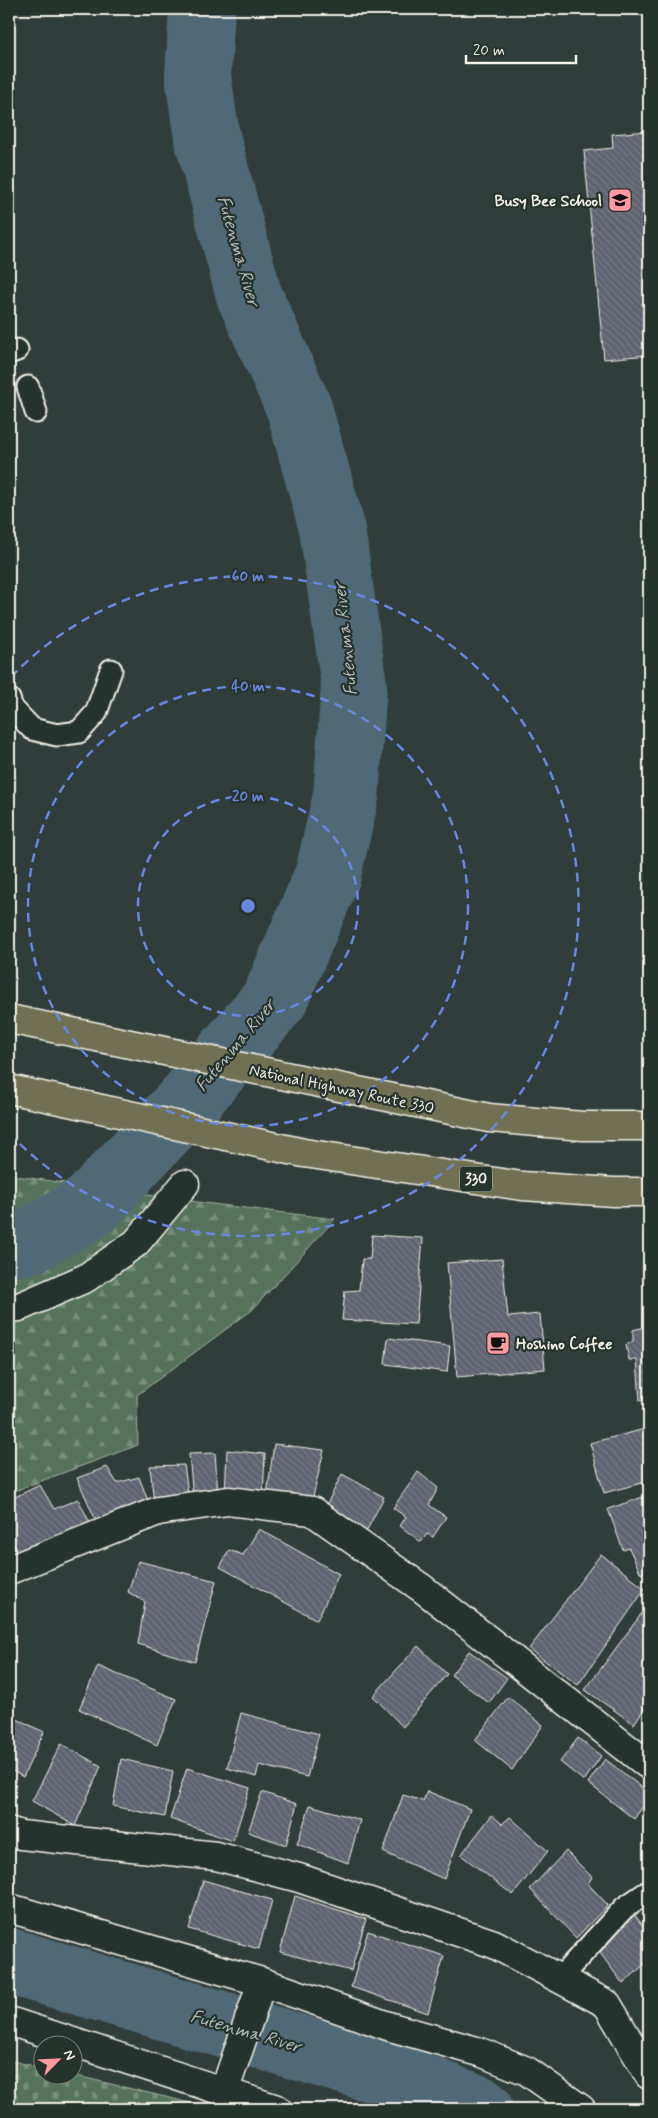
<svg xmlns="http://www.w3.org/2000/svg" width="658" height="2118" font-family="Mynerve,sans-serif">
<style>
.forest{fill:url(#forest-firs);stroke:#a4b2a2}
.cemetery{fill:url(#cemetery-stones);stroke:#a4b2a2}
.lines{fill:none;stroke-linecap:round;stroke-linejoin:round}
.river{stroke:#506b76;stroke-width:66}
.building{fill:url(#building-back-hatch);stroke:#f4f1e8}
.service-casing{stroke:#f4f1e8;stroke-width:25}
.minor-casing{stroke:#f4f1e8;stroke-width:31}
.trunk-casing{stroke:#f4f1e8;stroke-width:31}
.service{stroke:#26332d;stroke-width:21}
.minor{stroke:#26332d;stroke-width:28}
.trunk{stroke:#716f52;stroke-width:28}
.ring{fill:none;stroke:#6887de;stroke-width:2.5;stroke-dasharray:9 6}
.labels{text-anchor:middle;stroke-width:4.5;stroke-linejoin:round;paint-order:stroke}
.shield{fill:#26332d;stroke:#b6b8b0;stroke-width:1}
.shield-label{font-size:15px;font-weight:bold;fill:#f4f1e8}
.poi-label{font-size:16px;font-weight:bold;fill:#f4f1e8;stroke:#26332d;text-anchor:end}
.street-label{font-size:16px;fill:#f4f1e8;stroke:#26332d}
.water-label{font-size:18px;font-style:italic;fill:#b2bbba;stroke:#26332d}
.centre{fill:#6887de;stroke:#26332d;stroke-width:2.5}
.ring-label{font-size:15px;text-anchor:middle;font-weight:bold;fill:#6887de;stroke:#26332d;stroke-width:4.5;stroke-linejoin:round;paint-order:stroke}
</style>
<defs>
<pattern id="forest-firs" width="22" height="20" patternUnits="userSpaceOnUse" patternTransform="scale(1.25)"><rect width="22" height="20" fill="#54735c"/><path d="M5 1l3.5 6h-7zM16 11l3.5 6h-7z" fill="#768e7b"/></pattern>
<pattern id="cemetery-stones" width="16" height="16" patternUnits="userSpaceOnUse" patternTransform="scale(1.25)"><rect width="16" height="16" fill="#54735c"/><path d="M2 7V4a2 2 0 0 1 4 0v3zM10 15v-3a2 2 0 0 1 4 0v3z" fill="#768e7b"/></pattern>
<pattern id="building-back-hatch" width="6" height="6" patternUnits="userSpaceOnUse" patternTransform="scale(1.25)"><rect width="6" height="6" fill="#5e6370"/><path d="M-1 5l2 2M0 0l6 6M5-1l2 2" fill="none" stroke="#767a84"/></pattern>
</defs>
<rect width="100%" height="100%" fill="#313d3a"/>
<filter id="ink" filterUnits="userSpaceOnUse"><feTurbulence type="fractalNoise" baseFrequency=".02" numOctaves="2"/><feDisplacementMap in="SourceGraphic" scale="10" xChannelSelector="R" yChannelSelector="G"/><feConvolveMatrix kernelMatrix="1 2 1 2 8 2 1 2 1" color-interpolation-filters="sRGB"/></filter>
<g filter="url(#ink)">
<!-- forest -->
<path class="forest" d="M9,1175L204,1203L335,1219L252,1310L137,1395L138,1445L9,1493Z"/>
<!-- cemetery -->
<path class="cemetery" d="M9,2060L42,2068V2076L73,2075L216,2109H9Z"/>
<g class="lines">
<!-- river -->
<path class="river" d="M9,1245L32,1240L90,1206L186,1104L275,999L328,874L346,796L354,686L332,528L299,408L249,295L207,137L198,76L202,9
M9,1961L325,2055L406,2080L480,2109"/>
</g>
<!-- building -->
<path class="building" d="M649,131V355L604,359L584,151L613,148L612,134Z
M372,1235L423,1238L416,1324L342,1320L345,1291L359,1290L362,1259H370Z
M502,1259L508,1317L540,1314L545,1369L457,1377L447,1263Z
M649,1326V1399L640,1401L637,1360H629L626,1345L633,1341V1330Z
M388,1338L450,1346L447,1372L385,1364Z
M649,1428V1481L604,1493L590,1443Z
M274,1444L324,1450L312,1501L267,1495Z
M227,1450L265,1454L263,1497L225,1494Z
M215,1453L218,1495L193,1497L189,1454Z
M184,1465L189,1500L154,1503L150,1466Z
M107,1467L117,1483L139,1477L150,1506L98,1525L77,1478Z
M418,1472L438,1488L429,1505L446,1517L433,1537L427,1534L421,1542L400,1526L406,1517L393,1508Z
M342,1474L384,1497L365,1534L323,1512Z
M40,1485L54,1509L78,1499L92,1527L19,1557L9,1534V1500Z
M649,1495V1570L641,1574L629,1548L623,1550L608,1509Z
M259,1529L339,1574L317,1620L220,1567L229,1550L243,1555Z
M601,1554L645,1589L578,1685L529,1649Z
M138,1561L216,1581L195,1662L138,1644L145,1602L128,1592Z
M645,1609L649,1612V1701L634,1724L585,1690Z
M418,1646L447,1674L403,1727L373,1696Z
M469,1651L507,1678L489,1703L451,1675Z
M98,1666L176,1699L157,1745L79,1709Z
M508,1697L543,1725L512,1770L475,1740Z
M241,1713L319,1734L307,1777L259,1765L256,1777L227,1768Z
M9,1715L44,1732L23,1777L9,1769Z
M578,1738L601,1756L584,1781L560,1762Z
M61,1744L101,1766L75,1826L32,1801Z
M121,1759L173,1771L165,1817L113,1806Z
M605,1759L649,1793V1798L634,1819L588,1783Z
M187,1768L250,1788L233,1841L170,1819Z
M427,1791L470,1809L444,1879L383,1852L403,1795L423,1801Z
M262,1792L297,1804L286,1845L248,1832Z
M310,1805L360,1820L348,1863L297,1844Z
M492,1815L502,1824L510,1817L548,1851L513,1895L461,1855Z
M566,1851L592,1877L588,1884L608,1905L576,1938L530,1889Z
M203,1880L272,1900L259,1949L189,1929Z
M295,1896L366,1919L351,1971L280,1952Z
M634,1914L649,1934V1960L623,1984L597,1949Z
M368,1931L444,1956L428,2013L351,1987Z"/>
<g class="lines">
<!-- service casing -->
<g class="service-casing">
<path id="service" d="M9,353L17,350
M28,387L36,412
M9,699L12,708L32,729L57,735L79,732L96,713L111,670
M559,1979L624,1908L649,1891"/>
</g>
<!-- minor casing -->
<g class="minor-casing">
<path id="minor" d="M9,1308L19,1307L86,1278L136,1243L185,1184
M9,1570L158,1511L228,1501L312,1511L423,1589L647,1764L649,1761
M9,1831L21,1835L216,1856L299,1878L494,1944L607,2004L649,2075
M9,1908L262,1982L391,2027L480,2052L527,2071L581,2109
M9,2021L277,2109
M224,2092L262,1982"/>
</g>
<!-- trunk casing -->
<g class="trunk-casing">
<path id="trunk" d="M9,1019L489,1118L583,1126H649
M9,1089L304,1153L522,1186L613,1192H649"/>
</g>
<!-- service -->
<use href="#service" class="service"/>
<!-- minor -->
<use href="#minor" class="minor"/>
<!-- trunk -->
<use href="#trunk" class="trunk"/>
</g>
</g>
<!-- distance rings -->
<g class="ring">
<circle cx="248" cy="906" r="110"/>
<circle cx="248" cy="906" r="220"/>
<path d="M11 677A330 330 0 1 1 11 1135"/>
</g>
<!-- icons -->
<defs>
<g id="school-square" transform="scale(1.25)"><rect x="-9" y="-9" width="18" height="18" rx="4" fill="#ff9aa2" stroke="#26332d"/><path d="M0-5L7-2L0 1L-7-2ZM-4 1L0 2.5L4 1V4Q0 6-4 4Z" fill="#111"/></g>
<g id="cafe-square" transform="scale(1.25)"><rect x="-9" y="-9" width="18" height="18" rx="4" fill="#ff9aa2" stroke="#26332d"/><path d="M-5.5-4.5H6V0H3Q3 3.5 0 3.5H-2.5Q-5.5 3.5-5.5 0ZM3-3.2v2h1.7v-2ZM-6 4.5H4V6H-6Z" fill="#111"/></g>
</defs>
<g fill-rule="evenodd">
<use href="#school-square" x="620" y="200"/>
<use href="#cafe-square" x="498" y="1343"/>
</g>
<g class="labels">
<!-- shield labels -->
<rect class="shield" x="460" y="1166.5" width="32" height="25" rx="4"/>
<g class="shield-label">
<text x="476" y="1184">330</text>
</g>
<!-- poi labels -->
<g class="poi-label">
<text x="602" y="206">Busy Bee School</text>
<text x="516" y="1349" text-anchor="start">Hoshino Coffee</text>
</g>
<!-- street labels -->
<g class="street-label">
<text transform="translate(342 1088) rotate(12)" y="6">National Highway Route 330</text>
</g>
<!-- water labels -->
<g class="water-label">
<text transform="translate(239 251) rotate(74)" y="6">Futenma River</text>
<text transform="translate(345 639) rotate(-96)" y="6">Futenma River</text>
<text transform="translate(235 1045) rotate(-50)" y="6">Futenma River</text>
<text transform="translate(246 2031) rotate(16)" y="6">Futenma River</text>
</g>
</g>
<circle cx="248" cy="906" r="8" class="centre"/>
<g class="ring-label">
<text x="248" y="581">60 m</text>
<text x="248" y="691">40 m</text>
<text x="248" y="801">20 m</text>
</g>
<!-- margin -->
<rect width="658" height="2118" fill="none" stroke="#26332d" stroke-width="30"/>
<rect x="15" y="15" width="628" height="2088" fill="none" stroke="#f4f1e8" stroke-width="2" filter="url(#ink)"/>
<!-- north arrow -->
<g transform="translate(58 2060) rotate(66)"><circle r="24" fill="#26332d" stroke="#787f78"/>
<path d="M0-4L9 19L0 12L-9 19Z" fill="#ff9aa2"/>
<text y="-8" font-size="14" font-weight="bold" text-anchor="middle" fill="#f4f1e8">N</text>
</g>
<!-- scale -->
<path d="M466 55v8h110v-8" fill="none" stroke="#f4f1e8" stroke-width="2.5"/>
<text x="473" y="55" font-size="15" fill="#f4f1e8" stroke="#26332d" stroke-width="4" paint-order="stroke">20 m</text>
</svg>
